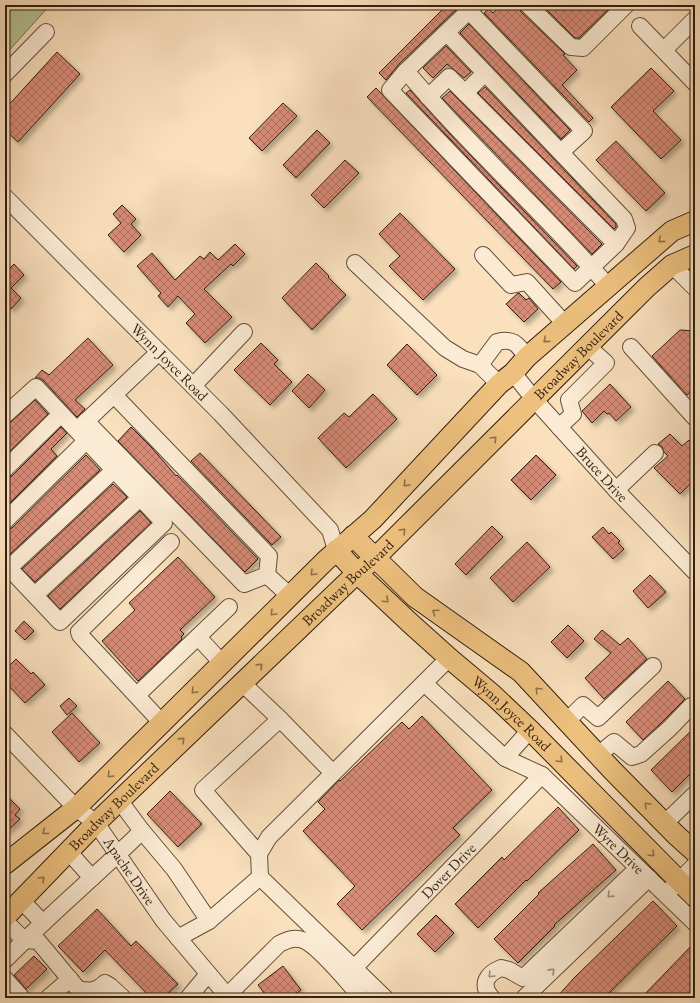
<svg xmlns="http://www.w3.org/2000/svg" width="700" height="1003" font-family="'EB Garamond',serif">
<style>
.park{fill:#b7c396;stroke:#747152}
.building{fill:url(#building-cross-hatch);stroke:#301f0f;filter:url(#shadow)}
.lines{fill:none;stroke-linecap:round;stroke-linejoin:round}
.minor-casing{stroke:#624f3a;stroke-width:18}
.major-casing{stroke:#301f0f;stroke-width:22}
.minor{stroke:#fcebd4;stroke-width:16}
.major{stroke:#edc07e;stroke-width:20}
.oneway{stroke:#8e7046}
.oneway2{stroke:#a08f7b}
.labels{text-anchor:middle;stroke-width:3;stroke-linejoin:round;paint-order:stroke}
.street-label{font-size:15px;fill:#301f0f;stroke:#fcebd4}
</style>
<defs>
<pattern id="building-cross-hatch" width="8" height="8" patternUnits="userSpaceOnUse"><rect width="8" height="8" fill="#d88b77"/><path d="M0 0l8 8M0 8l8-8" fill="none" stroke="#b07160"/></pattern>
<filter id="shadow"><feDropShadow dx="3.5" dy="3.5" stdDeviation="2" flood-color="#0004"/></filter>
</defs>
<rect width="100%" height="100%" fill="#fae0bd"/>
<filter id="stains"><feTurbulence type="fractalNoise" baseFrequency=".005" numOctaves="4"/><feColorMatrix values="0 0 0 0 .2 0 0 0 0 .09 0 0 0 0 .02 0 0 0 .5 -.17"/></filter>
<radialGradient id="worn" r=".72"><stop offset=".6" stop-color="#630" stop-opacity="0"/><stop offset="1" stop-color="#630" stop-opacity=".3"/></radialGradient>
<!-- park -->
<path class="park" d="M5,5H50L5,55Z"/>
<!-- building -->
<path class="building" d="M447,5H461L399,64L386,80L379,73Z
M502,5H519L521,12L565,54L563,55L577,70L562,85L593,118L589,122L484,13L489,9L493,13Z
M542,5H613L579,38H575Z
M469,24L570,130L561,139L460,33Z
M446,46L471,72L464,78L447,64L433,78L423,68Z
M57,52L80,74L18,142L5,130V109Z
M651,68L674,91L653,111L681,140L661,159L611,107Z
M485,87L616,224V227L614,229L478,93Z
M376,88L561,282L553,289L367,97Z
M410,90L448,132L577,266L574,269L406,93Z
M450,91L602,244L592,254L442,98Z
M283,103L297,116L262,151L249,138Z
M317,130L330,143L296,178L283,165Z
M616,141L665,193L646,211L596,160Z
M345,160L359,173L324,208L311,195Z
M122,205L136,219L131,224L141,235L124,252L108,235L121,223L113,214Z
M400,213L455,269L423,300L389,266L400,256L379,234Z
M235,244L245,254L233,266L231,264L204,289L232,317L205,343L186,323L195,314L178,296L168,307L158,296L161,293L137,266L152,253L175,280L200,256L204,259L210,252L218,260Z
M316,263L329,276L328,277L346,295L312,330L282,298Z
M14,264L24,275L11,288L21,298L11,309L5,303V273Z
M519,293L526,300L529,298L538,309L524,322L506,304L517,294Z
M680,330L695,331V388L687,395L652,356Z
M88,338L113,365L75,400L85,409L77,417L43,380L39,378H35L42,370L49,375Z
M261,343L278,360L274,364L292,382L270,405L234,370Z
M407,344L437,375L417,395L387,365Z
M308,374L325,390L309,408L292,391Z
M610,384L631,407L616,421L609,413L607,414L604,411L592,423L582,411Z
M373,394L397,419L346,468L318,438L344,413L349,417Z
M35,400L48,414L5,456V426L11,422Z
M61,427L67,433L51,449L57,456L5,508V478L12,476Z
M131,427L152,448L176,476L177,475L258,559L245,572L118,441Z
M670,434L682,446L689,440L695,446V479L680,494L654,468L668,456L664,452L662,447L658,444Z
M200,453L281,537L272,545L191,461Z
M86,455L100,470L9,555H7L5,553V530L12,528Z
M536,455L556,475L531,500L511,480Z
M113,484L127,497L35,582L22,569Z
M140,511L151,523L60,609L48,596Z
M492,526L503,537L466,575L455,564Z
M603,527L609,534L611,532L620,541L618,543L624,549L613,559L592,537Z
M527,542L550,567L513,602L490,578Z
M178,557L215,597L180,630L184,634L181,637L182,639L138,681L102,641L135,610L129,603Z
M650,575L666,592L648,608L633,591Z
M24,621L34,631L25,640L15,631Z
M568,625L584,641L567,658L551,642Z
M602,630L620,645L628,638L647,659L604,699L585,678L611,653L594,639Z
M16,659L31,674L33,672L45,685L25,703L5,682V670Z
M668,681L685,699L663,721L643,740L626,722Z
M69,698L77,706L67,715L60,706Z
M72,713L100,743L79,762L52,732Z
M422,716L492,790L453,828L460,835L362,930L337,904L355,886L303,831L325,809L318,802L339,780L340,781L402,722L409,729Z
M695,727V769L672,792L651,770Z
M170,791L202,824L178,847L147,814Z
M5,794L20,809L15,815L20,819L5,833Z
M558,807L579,830L527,881L526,880L478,928L455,904L502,857L504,860Z
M593,844L616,870L554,925L555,926L518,963L494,939L539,894L538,893Z
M653,901L677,926L604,998H556L574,978Z
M97,909L131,946L136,941L178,984L163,998H151L105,950L83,972L58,946Z
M436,915L454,933L435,952L417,934Z
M695,942V988L685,998H641Z
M34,956L47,969L26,989L14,975Z
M283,966L301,990L290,998H268L258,985Z"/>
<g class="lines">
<!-- minor casing -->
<g class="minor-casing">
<g id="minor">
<path d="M475,5L406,71C469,146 543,212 608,286"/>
<path d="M528,5L571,47L583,48L626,5"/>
<path d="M469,11L584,131L561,152"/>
<path d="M640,26L695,83"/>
<path d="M447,33L624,219L627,228L616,244"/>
<path d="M664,50L695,19"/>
<path d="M406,71L390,90L575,283L616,244L449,77L428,97"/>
<path d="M5,74L46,32"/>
<path d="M465,93L485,73"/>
<path id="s1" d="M5,197L221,414L330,530L336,550"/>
<path d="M483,255L511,285L527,282L565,324"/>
<path d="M355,263L445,348L463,359L480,365"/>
<path d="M672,265L695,288"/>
<path d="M631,347L695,418"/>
<path id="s2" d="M513,373L534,399L616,490L695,572"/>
<path d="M499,384L480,365L497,342C514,338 517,344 527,357"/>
<path d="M193,386L244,332"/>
<path d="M114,395L269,556L267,575L290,596"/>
<path d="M5,415L36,387L164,523L60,622L5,564"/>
<path d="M86,421L244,584L267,575"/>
<path d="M559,427L573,414L569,400L606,363L587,346"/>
<path d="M79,428L159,352"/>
<path d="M5,469L61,414"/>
<path d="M616,490L655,453"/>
<path d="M5,521L86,441"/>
<path d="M9,568L114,470"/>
<path d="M35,595L140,498"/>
<path d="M198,637L222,663"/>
<path d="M242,683L280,719L203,790L259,854L260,877L385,998"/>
<path d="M424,683L505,758L530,730"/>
<path d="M137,695L229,607"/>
<path d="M280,719L333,773"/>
<path d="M567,721L583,705L598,718L653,666"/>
<path d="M162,723L80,635L79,632L171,542"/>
<path id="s3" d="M5,734L76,808L96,823L163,920L229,998"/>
<path d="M598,755L614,742L632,757L641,754L670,728L691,706"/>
<path id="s4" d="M505,758L542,775L695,923"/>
<path d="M119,800L142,831"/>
<path d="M665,823L695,794"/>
<path d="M68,851L92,878"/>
<path d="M259,854L269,837L449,658"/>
<path d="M671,889L695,865"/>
<path d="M21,900L43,923"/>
<path d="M5,921L24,940L38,941L78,989C89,992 97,991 105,983L110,986L123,998"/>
<path d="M178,938L209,921L260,877"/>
<path d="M5,960C49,915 97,875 142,831L174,869L209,921"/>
<path id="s5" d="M355,967L542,775"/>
<path d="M5,979L22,998"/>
<path d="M48,998L70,979"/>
<path d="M188,998L208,974"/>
<path d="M225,998L279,944C287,940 294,937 303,940C318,945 350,985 362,998"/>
<path d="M492,998C480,985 486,974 501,968L509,970L523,978L638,868"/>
<path d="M524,998L649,878"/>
</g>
</g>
<!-- major casing -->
<g class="major-casing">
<g id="major">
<path d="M353,536L415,597L521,672L612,770L676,835L695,852"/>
<path id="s6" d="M336,550L357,573L409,622L449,658L493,695L530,730L695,897"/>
<path d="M5,864L76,808L326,560L373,519L499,384L513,373L527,357L672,231L695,221"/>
<path id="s7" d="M5,917L96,823L357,573L375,558L647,287L672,265L695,255"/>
</g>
</g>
<!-- minor -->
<use href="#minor" class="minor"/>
<!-- major -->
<use href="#major" class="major"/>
</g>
<!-- one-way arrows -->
<defs><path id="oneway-chevron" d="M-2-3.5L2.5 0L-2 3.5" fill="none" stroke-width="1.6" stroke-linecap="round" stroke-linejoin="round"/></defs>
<g class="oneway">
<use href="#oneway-chevron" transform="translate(661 240) rotate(139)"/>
<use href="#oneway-chevron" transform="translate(546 340) rotate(139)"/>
<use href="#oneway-chevron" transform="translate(494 439) rotate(-45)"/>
<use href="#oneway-chevron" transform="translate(406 484) rotate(133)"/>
<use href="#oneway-chevron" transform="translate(403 531) rotate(-45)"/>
<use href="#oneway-chevron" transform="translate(313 573) rotate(135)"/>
<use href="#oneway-chevron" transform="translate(386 600) rotate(43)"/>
<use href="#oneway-chevron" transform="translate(435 612) rotate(-145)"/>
<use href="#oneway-chevron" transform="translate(273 613) rotate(135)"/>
<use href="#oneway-chevron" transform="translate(260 666) rotate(-44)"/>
<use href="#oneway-chevron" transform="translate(538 690) rotate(-133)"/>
<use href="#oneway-chevron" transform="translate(194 691) rotate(135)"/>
<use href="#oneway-chevron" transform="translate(182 740) rotate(-44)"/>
<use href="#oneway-chevron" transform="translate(560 760) rotate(46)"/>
<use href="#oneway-chevron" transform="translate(110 775) rotate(135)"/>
<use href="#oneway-chevron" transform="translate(647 805) rotate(-135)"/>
<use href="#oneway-chevron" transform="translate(45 832) rotate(142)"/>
<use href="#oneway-chevron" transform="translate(652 854) rotate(45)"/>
<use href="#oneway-chevron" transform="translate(42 879) rotate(-46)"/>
</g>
<g class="oneway2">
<use href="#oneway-chevron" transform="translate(610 895) rotate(136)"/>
<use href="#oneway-chevron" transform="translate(552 971) rotate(-44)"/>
<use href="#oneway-chevron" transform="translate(491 975) rotate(134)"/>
</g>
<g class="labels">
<!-- street labels -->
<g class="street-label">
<text dy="5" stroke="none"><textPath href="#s7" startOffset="803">Broadway Boulevard</textPath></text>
<text dy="5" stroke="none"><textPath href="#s1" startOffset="233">Wynn Joyce Road</textPath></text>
<text dy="5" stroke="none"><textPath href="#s2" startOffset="135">Bruce Drive</textPath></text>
<text dy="5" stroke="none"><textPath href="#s7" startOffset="479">Broadway Boulevard</textPath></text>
<text dy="5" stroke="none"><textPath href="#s6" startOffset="240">Wynn Joyce Road</textPath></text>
<text dy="5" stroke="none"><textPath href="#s7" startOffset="155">Broadway Boulevard</textPath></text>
<text dy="5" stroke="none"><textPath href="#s4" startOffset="147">Wyre Drive</textPath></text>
<text dy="5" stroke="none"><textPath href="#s3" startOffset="186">Apache Drive</textPath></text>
<text dy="5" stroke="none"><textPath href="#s5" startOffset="134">Dover Drive</textPath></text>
</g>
</g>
<!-- margin -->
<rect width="700" height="1003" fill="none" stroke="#fae0bd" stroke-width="20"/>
<rect x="6" y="6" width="688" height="991" fill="none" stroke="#301f0f" stroke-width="2"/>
<rect x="10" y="10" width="680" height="983" fill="none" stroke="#301f0f"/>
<rect width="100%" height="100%" filter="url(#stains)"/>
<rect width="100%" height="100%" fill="url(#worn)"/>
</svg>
